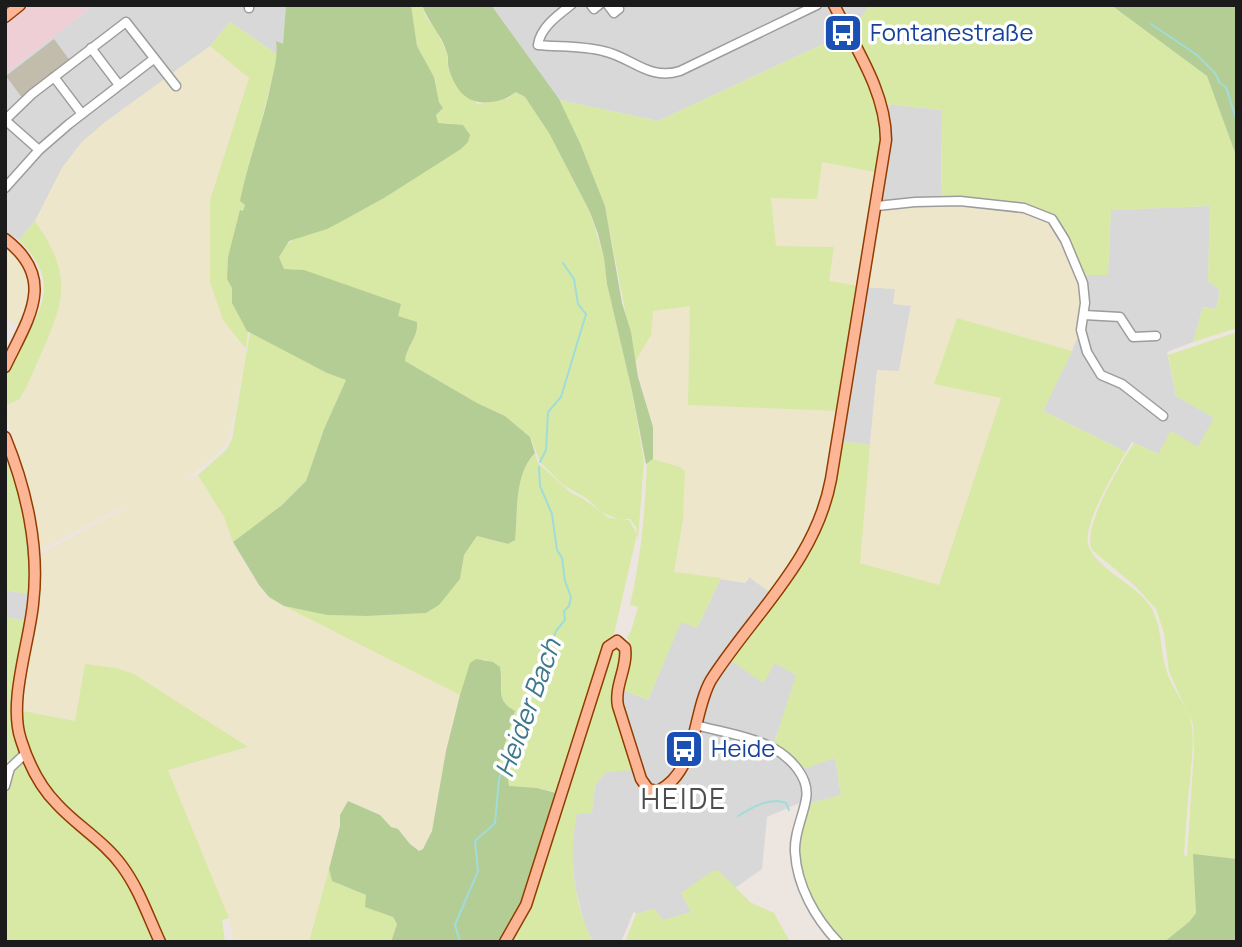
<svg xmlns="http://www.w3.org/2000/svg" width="1242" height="947" font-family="Manrope,sans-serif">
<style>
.residential{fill:#d9d8d8}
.commercial{fill:#efcfd6}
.construction{fill:#c1bcac}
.farmland{fill:#ede6cb}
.grass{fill:#d8e9a5}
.forest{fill:#b4cd94}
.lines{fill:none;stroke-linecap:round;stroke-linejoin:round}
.stream{stroke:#a0dcda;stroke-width:2}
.minor-casing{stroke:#9c9c9c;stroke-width:11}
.major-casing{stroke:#923c00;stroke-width:13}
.minor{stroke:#fff;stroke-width:8}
.major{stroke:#fcb696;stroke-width:10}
.labels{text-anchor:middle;stroke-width:7;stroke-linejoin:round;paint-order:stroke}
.transit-label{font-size:24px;fill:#164399;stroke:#fff;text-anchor:start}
.water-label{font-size:26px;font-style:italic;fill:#3d798b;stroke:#fff}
.quarter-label{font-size:28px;letter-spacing:2px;fill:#4e4e4e;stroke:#fff}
</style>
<rect width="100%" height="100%" fill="#ede5e0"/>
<!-- residential -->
<path class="residential" d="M94,5H286L283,45L277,42L278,55L230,22L210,46L104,123L82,142L62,168L35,221L19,240L5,232V74Z
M490,5H870L851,31L658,121L559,100Z
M885,104L942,110L941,198L882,202L890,139Z
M1210,206L1208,281L1220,290L1216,309L1203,307L1193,342L1167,352L1176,396L1215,418L1198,447L1158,454L1132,442L1126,452L1043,411L1077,339L1084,332L1088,310L1087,292L1082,275L1108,274L1111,210Z
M865,287L895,289L911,305L899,371H877L870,445L840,441Z
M749,577L771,593L763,683L775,662L797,675L772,749L835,758L841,795L807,804L804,801L767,817L762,869L735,888L718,871L681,893L691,912L663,921L654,909L636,914L634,911L621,942H593L585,926L576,891L571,854L572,837L577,813L592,812L595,785L606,771L631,770L620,689L648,700L681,621L697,628L721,578L745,583Z
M5,590L33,595L30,622L5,617Z"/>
<!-- commercial -->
<path class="commercial" d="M30,5H94L5,74V25Z"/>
<!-- construction -->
<path class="construction" d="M54,39L71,62L23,99L6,76Z"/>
<!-- farmland -->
<path class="farmland" d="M210,46L249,77L210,200L233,333L247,352L231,432L225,445L215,456L184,481L198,475L224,517L233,542L245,564L269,597L460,695L451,729L432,831L423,849L419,851L410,844L403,834L398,829L391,827L375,811L369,809L340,815V826L333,861L309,942H234L229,918L168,770L247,748L96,667L85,665L75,721L18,709L35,557L134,503L116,510L38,551L30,497L5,412V406L21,399L51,332L47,239L35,221L62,168L82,142L104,123Z
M822,162L880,173L860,286L829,281L833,247L775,246L771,197L817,198Z
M941,203L1022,210L1048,220L1058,232L1083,292L1080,327L1072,351L957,318L1001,398L939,585L859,564L877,370L899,371L911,306L893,304L895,289L865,287L880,211Z
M5,242L29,271L31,304L20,326L5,318Z
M690,305L840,411L829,479L812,534L771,593L750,577L745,583L674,572L683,520L680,467L653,459V427L635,362L651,335L652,311Z"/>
<!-- grass -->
<path class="grass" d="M411,5H422L426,17L436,30L447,53L448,68L477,104L509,98L516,92L525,97L549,133L590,212L604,258L607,284L632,391L644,461L638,539L636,527L630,519H618L601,512L586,498L563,485L540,462L531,438L505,416L477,403L405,361C406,347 419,336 417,322L406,320L304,270L284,269L279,257C289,233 308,237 328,228C375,206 416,174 461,149L450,123L438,124L435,115L443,108L439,102L434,77L417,46Z
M870,5H1111L1207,76L1237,158V328L1193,342L1203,307L1216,309L1220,290L1208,281L1210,206L1111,210L1108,275H1082L1052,216L941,198L942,110L885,104L851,31Z
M230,22L278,55L257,138L246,205L228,257L227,279L232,288V303L248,331L246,349L223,320L210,282V200L249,78L210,46Z
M845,34L878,106L882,133L880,173L822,162L817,199L771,198L776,246L834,247L829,281L860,286L840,411L688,405L690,306L653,311L651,335L635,362L605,206L580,143L559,100L658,121Z
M35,221C72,274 66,298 41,354C34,369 28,385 20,399L5,406C5,399 4,391 5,384C7,373 13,363 18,353C41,308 62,283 19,240Z
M957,318L1072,351L1043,411L1126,452C1115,471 1083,524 1088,544C1092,565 1135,585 1148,603C1163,624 1159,646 1166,669C1171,688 1186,703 1191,722C1195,741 1191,762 1190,781C1187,805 1186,830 1184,855L1187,856L1194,751L1193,724L1169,672L1164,633L1156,609L1134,585L1092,550C1081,528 1121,463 1134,443L1158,454L1171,431L1198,447L1214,418L1176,396L1168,355L1237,332V859L1194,855L1196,913L1189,922L1164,942H840L811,905L796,850L807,804L841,795L835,758L800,770L773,747L796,675L775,663L763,683L729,659L808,550L840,441L870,445L860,563L939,585L1001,398L934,384Z
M250,332L327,373L346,380L324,429L306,481L282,505L233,542L224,517L198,475L226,450L232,439Z
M5,441C24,495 30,537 33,595L5,590Z
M535,453L538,463L570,492L585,500L609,518L629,520L637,534L614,634L604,643L559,793L537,788L509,787L506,768L499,763L515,712C494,700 505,688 500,667L484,659L466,680L460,695L284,606L327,615L367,616L426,613L439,604L460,579L464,555L477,536L507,544L515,540C518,512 514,474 535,453Z
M653,459L680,467L685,471L683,520L674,572L721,578L697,628L681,622L648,700L620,689C624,674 635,651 627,637L631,631L638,607L630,605C641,558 645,511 647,463Z
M5,617L30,622L18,710L75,721L85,664L116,668L134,674L248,747L168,770L229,918L222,920L225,942H161L139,889L48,788L25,752L13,761L5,760Z
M615,646L620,647L622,656L615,686L632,762L631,770L606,772L595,785L592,813L577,814C568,856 573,903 593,942H505L608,653Z
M22,762L28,764L32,771L121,867L159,942H5V800L12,769Z
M329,869L332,881L366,895V907L393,917L397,924L391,942H309Z
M718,870L750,902L774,913L790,942H625L636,914L654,909L663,920L691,912L681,893L711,872Z"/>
<!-- forest -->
<path class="forest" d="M286,5H411L417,46L434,77L439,102L443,108L436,115L438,123L463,125L470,135L468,142L461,149L384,198L346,219L327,229L289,241L279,257L284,269L304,270L401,304L398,316L417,322C419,336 406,347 405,361L477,403L505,416L530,437L535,453C514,474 518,512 515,540L508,544L477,536L464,555L460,579L439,605L426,613L367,616L327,615L284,606L269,597L259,585L233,542L282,505L306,481L324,429L346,380L327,373L247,331L232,303V288L227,279L228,257L240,210L243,211L245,205L240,201C248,160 264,121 272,79C275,66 278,55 276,41L283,44Z
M422,5H491L559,99L580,143L605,206L622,303L631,332L638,377L653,427V459L646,464L632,391L607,284L604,258L598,234L590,212L549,133L525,97L516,92C508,98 501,101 491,102C467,105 456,91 449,69C447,64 449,58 447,53C442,35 428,22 422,5Z
M1111,5H1237V158L1207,76Z
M476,659L493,662L500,667C504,687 494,700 515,711L499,763L506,767L509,786L537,788L560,794L526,905L505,942H391L397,924L393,917L365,907L366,895L332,881L329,869L340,826V815L348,801L380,815L391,827L398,829L410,844L419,851L423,849L432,831L446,751L460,695L470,663Z
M1193,854L1237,859V942H1164L1189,922L1196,913Z"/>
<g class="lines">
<!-- stream -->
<path class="stream" d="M1151,24L1197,55L1215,73L1220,83L1226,87L1237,122
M540,462L546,450L548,412L561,397L586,314L578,304L574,279L563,263
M738,816C751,808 771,796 786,803L789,810
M460,942L455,925L478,871L475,841L495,823L499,779L528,704L535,677L542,672L556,631L565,620L564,611L569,606L571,597L565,581L562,558L557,550L552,514L540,486L539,467"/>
<!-- minor casing -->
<g class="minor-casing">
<path id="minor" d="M571,5C558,15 540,28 538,45C559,47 583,46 603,51C632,57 648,81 680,71L817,5
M591,5L594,9L599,5
M608,5L614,13L619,9L616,5
M249,8V5
M91,48L119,85
M54,77L82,114
M39,150L69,124L151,61
M5,188L39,150L5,120L32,94L126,22L176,86
M877,206L915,202L960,201L1024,208L1052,219L1065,240L1083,283L1085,303L1081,330L1087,352L1101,375L1122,384L1163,416
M1084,315L1120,317L1133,337L1156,336
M696,725C721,732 750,736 773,748C791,758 810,778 806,799C803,817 794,833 795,852C797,886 815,918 838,942
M5,786L10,768L26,753"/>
</g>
<!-- major casing -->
<g class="major-casing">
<path id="major" d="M5,17L20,5
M5,239C58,279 28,319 5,367
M5,437C26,488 40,548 33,604C29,644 8,702 21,740C28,762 40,787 57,804C77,826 104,841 122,866C139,889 148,916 160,942
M505,942L526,905L608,647L617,641L625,648C628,667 614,686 618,706L641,779L648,789L658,791C698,771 692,713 711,680C754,613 816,561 831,479L886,140C886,92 855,47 834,5"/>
</g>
<!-- minor -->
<use href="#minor" class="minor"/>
<!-- major -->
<use href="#major" class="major"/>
</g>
<!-- icons -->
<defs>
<g id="bus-square" transform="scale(2.0125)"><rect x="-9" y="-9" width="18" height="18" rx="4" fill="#1a4fb4" stroke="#fff"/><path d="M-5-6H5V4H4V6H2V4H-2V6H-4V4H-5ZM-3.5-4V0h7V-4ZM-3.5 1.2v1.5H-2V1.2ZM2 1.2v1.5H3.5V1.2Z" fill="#fff"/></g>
</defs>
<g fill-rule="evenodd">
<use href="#bus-square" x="843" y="33"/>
<use href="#bus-square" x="684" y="749"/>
</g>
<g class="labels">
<!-- transit labels -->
<g class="transit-label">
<text x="870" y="41">Fontanestraße</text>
<text x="711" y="757">Heide</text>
</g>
<!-- water labels -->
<g class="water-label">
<text transform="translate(528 708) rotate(-70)" y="9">Heider Bach</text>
</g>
<!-- quarter labels -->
<g class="quarter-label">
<text x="684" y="809">HEIDE</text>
</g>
</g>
<!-- border -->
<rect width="1242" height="947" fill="none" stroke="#1b1b1b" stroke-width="14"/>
</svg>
